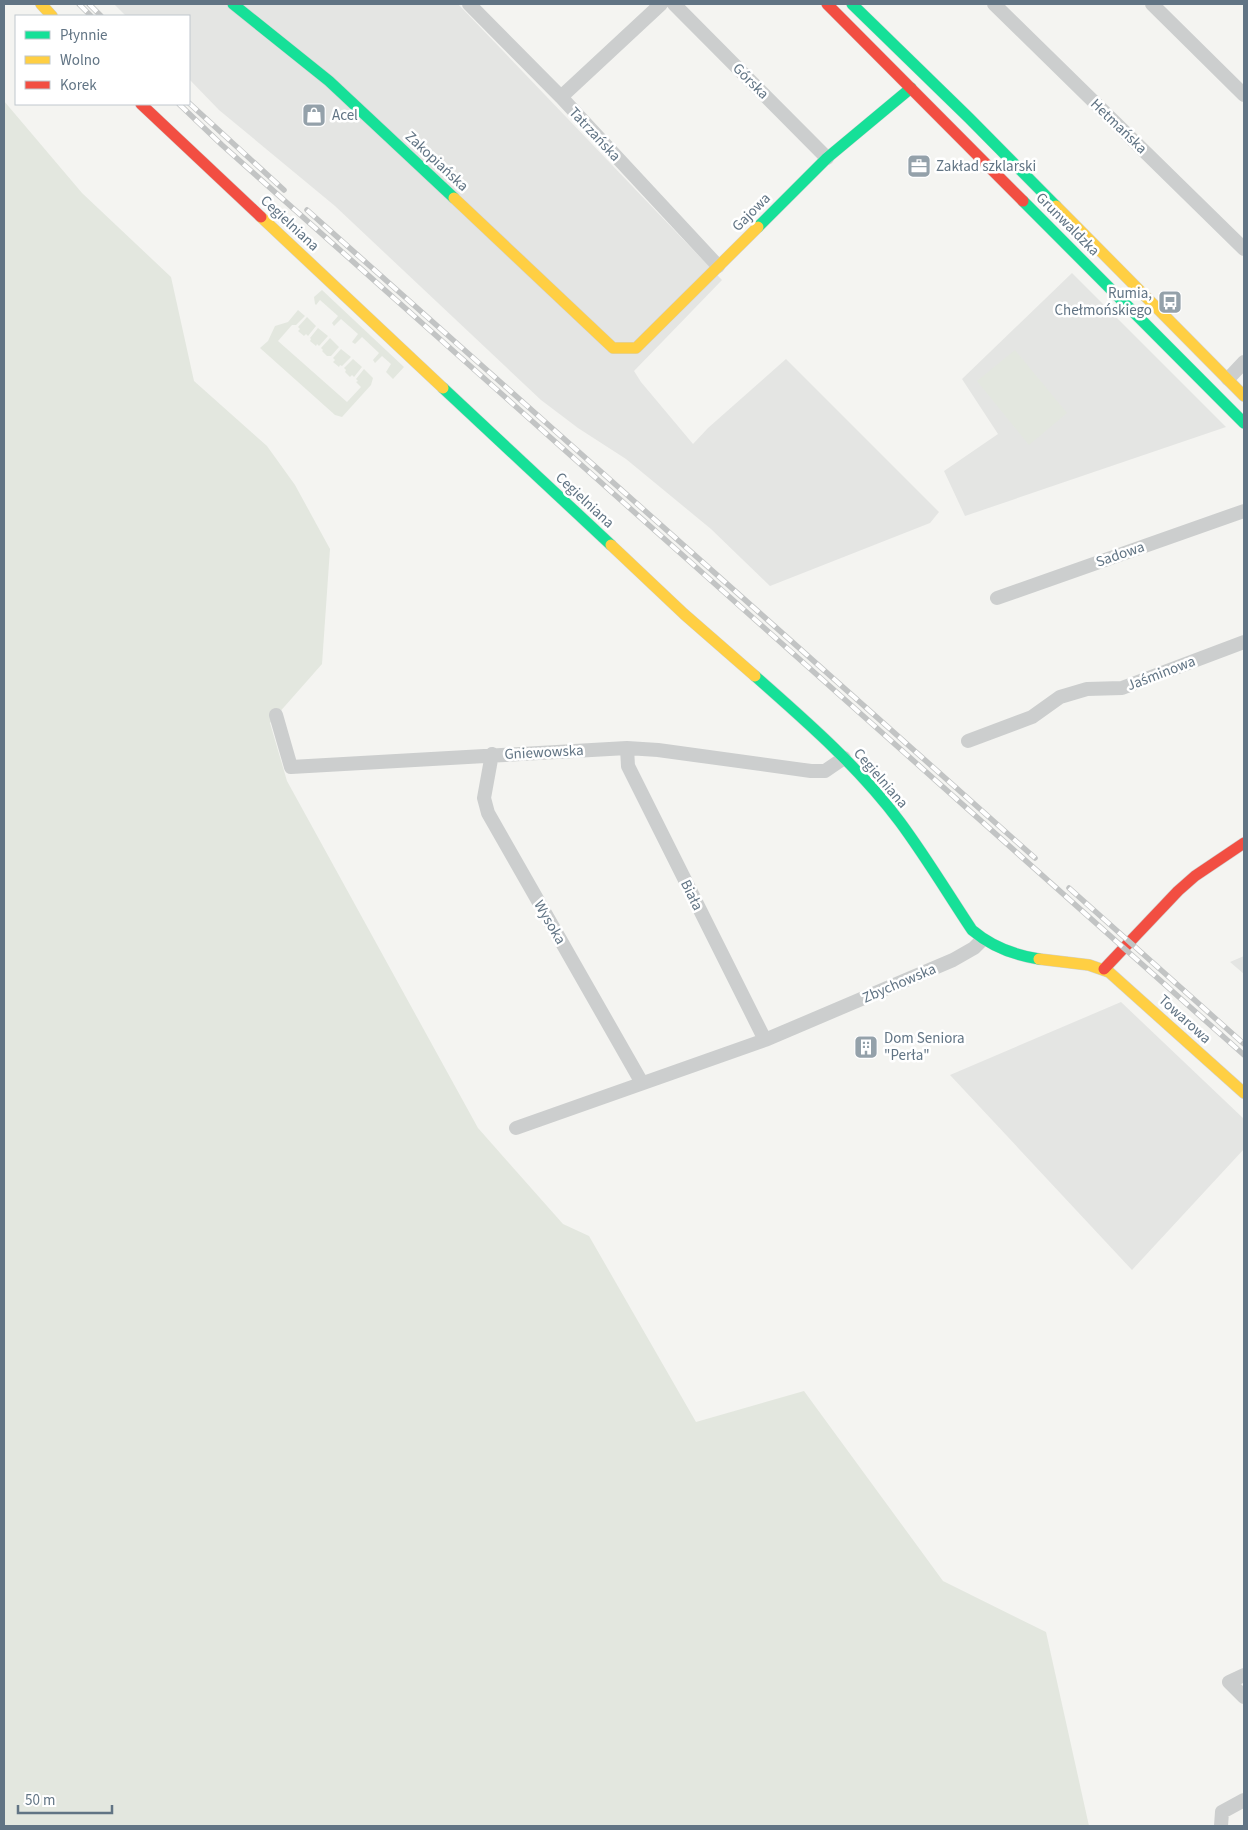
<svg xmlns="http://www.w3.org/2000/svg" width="1248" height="1830" font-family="'Source Sans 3',sans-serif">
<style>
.built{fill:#e4e5e3}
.green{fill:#e3e7df}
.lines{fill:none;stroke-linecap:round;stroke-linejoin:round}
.fast-casing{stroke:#d0d1d1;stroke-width:12}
.slow-casing{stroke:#d0d1d1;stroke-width:12}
.jam-casing{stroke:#d0d1d1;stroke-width:12}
.street{stroke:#cccece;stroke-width:14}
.fast{stroke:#16e098;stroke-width:11}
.slow{stroke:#ffcf43;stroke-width:11}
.jam{stroke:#f24e42;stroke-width:11}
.rail-casing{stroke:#c2c4c4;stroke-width:5.5}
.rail{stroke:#fff;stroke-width:4;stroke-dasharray:11;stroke-linecap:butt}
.labels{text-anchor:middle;stroke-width:5;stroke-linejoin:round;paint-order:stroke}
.street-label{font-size:15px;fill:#617484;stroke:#fff}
.poi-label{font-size:15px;fill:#617484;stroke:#fff;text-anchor:start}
</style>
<rect width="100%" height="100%" fill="#f4f4f1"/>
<!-- built -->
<path class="built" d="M114,4H458L722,280L634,371L641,382L693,444L708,428L786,359L939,512L930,523L770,586L711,529L626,459L578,428L541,400L335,206L219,110L189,79V16H126Z
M1072,273L1226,427L965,516L944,471L998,434L962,379Z
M1244,956V974L1230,962Z
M1121,1002L1244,1119V1149L1132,1270L950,1075Z"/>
<!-- green -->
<path class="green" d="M4,101L82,193L171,277L194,381L267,446L295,485L330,549L322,664L270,723L287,781L478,1128L563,1224L589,1236L696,1422L804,1391L943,1581L1046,1632L1089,1826H4Z
M322,290L404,367L393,379L386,372L391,364L382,356L375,363L373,360L379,353L362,337L355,344L352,342L358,334L341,319L334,326L332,323L338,316L320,300L316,305L315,304L314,297Z
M298,310L305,316L296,325H292L278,341L347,402L361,387L356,382L358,381L356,379L364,369L373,378L371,385L342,417L335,415L260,348L268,341L275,326L288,322Z
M307,317L316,326L308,336L306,334L304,336L298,331L300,329L298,327Z
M318,328L328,336L319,346L317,344L316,346L310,341L311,339L310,338Z
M330,338L339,347L331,356H327L322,351L323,350L321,348Z
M341,349L351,357L342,366L340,365L339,367L333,362L335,360L333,358Z
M1015,350L1067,413L1029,445L977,381Z
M353,359L362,367L354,377L352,375L350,377L345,372L346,370L344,368Z"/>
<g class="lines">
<!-- fast casing -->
<g class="fast-casing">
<path id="fast" d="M233,4L329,81L454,198
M852,4L969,118L1056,206
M1023,201L1244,423
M758,227L827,158L911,88
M443,388L611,545
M755,676C806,721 859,767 900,822C926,857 948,894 972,930C992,947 1013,955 1039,959"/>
</g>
<!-- slow casing -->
<g class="slow-casing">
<path id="slow" d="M41,4L52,16
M454,198L613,348H636L758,227
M1056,206L1244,396
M261,217L443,388
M611,545L684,614L755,676
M1039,959L1089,965L1109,972L1244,1093"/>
</g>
<!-- jam casing -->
<g class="jam-casing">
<path id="jam" d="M827,4L1023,201
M141,104L261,217
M1104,969L1178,891L1195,876L1244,843"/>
</g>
<!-- street -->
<path class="street" d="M469,4L561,97L718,266
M674,4L827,158
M994,4L1244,249
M1152,4L1244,95
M561,97L661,4
M1228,379L1244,362
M997,598L1244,511
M276,715L291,767L627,748L658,750L811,771H825L844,758
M968,741L1032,717L1060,697L1087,689L1122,688L1244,642
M627,748L628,766L765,1040
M492,754L484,798L488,813L642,1083
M516,1128L765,1040L953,960L974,948L982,940
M1244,1675L1229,1682L1244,1697
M1221,1826L1222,1812L1244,1800"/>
<!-- fast -->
<use href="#fast" class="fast"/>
<!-- slow -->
<use href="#slow" class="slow"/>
<!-- jam -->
<use href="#jam" class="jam"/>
<!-- rail casing -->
<g class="rail-casing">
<path id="rail" d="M79,4L91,16
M89,4L101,16
M189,103L284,190
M179,104L222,145L1244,1055
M307,210L1035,858
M1069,888L1244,1044"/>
</g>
<!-- rail -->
<use href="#rail" class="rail"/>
</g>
<!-- icons -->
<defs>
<g id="shop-square" transform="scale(1.25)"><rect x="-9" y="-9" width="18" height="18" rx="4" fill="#94a1aa" stroke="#fff"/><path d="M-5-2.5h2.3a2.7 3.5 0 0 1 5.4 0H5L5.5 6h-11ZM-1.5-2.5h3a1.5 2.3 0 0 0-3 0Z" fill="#fff"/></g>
<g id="office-square" transform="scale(1.25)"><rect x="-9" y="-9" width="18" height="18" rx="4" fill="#94a1aa" stroke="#fff"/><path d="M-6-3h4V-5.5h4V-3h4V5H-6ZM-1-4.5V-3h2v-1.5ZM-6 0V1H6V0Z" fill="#fff"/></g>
<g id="bus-square" transform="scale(1.25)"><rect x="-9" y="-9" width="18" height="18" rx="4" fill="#94a1aa" stroke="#fff"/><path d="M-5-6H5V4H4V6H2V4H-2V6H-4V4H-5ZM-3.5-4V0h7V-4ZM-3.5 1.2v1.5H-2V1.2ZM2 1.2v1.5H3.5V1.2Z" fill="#fff"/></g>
<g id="building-square" transform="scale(1.25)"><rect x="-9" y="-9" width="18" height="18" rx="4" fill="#94a1aa" stroke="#fff"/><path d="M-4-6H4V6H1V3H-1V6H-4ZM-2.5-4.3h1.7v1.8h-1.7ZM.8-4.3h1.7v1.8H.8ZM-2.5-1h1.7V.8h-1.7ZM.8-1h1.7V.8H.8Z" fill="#fff"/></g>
</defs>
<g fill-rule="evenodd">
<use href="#shop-square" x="314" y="115"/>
<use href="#office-square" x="919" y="166"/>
<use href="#bus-square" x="1170" y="302"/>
<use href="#building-square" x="866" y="1047"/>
</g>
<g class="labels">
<!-- street labels -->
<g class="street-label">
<text transform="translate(751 81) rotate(45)" y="5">Górska</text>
<text transform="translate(1119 126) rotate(44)" y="5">Hetmańska</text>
<text transform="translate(595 134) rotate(47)" y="5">Tatrzańska</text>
<text transform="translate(437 161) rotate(43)" y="5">Zakopiańska</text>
<text transform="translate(751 212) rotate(-45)" y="5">Gajowa</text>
<text transform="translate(290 223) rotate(43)" y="5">Cegielniana</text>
<text transform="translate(1068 224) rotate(45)" y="5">Grunwaldzka</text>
<text transform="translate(585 500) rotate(43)" y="5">Cegielniana</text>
<text transform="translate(1120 554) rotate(-19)" y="5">Sadowa</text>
<text transform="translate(1161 673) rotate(-21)" y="5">Jaśminowa</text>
<text transform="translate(544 752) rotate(-3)" y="5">Gniewowska</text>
<text transform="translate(881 778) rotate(49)" y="5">Cegielniana</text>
<text transform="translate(692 895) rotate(64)" y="5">Biała</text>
<text transform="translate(550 922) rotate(60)" y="5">Wysoka</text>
<text transform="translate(899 983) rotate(-23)" y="5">Zbychowska</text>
<text transform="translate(1185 1019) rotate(42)" y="5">Towarowa</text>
</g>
<!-- poi labels -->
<g class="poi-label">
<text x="332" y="120">Acel</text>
<text x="936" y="171">Zakład szklarski</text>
<text x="1152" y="298" text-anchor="end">Rumia,<tspan x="1152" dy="17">Chełmońskiego</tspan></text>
<text x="884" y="1043">Dom Seniora<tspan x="884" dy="17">"Perła"</tspan></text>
</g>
</g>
<!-- border -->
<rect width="1248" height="1830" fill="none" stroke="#617484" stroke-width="10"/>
<!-- legend -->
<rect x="15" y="15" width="175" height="90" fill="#ffffff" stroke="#c0c7ce"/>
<rect x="25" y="31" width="25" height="8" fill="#16e098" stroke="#c0c7ce"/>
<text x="60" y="40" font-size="15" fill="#617484">Płynnie</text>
<rect x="25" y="56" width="25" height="8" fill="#ffcf43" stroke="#c0c7ce"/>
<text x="60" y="65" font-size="15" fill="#617484">Wolno</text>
<rect x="25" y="81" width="25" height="8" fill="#f24e42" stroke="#c0c7ce"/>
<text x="60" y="90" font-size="15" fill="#617484">Korek</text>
<!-- scale -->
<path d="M18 1805v8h94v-8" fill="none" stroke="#617484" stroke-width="2.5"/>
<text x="25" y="1805" font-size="15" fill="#617484" stroke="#ffffff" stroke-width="4" paint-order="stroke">50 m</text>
</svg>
